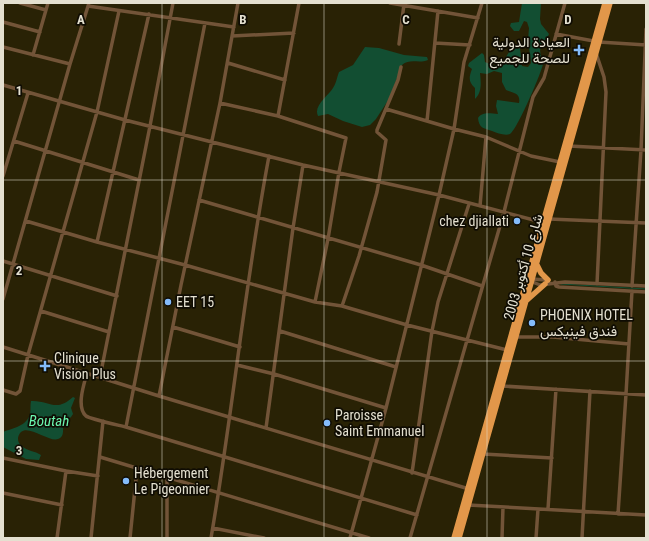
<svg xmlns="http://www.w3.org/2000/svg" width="649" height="541" font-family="'Roboto Condensed',Vazirmatn,sans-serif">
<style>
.water{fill:#124e32}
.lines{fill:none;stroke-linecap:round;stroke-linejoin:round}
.stream{stroke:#124e32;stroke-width:1}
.minor{stroke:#725438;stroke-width:3.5}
.highway{stroke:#e2974a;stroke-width:5.5}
.grid{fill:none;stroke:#e4e0d0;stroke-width:1;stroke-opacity:0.55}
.poi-dot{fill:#84bcfb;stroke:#0f0c03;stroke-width:1.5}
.labels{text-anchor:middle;stroke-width:3.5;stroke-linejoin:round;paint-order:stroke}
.poi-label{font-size:14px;fill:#e4e0d0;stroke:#0f0c03;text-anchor:start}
.street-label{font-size:14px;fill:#e4e0d0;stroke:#0f0c03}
.water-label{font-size:15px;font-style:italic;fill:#6bf6af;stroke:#0f0c03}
.grid-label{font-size:13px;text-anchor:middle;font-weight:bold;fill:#e4e0d0;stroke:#0f0c03;stroke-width:3.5;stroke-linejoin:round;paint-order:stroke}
</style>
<rect width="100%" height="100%" fill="#292205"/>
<!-- water -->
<path class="water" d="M522,3H541L540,19L541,24L549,34C547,39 542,42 541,47C538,54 544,58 543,64C541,74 517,130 510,134C505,136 497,133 492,131C483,128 479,128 478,118C483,111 491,114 498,114L496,106L497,100L519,103C521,93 513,93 506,90L502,82V73L494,71L487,74L480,73C481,83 482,92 475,99V88C468,82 469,77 472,69L468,66L469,63L482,53L484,55L485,62C511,75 501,45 520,48L522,66L528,67L531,63L528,40L529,28L527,22L524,21L519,31H514L510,26L511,23L519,22Z
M365,47L379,48L404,55L427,57L428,60C419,64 410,58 402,65L389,99L376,119L370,125L362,127L343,121L328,114L318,116C313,106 328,96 333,88C336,84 337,77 339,72L353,65Z
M73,397L75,398L71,408L73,414C71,418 67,420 65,423C61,429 66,436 58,439C48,443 22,418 18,438C18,442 19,444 22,446C27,451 35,451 41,455L39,460L26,459L3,447V432C13,428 27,426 30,414C31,410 30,405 31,401C49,400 56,413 73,397Z"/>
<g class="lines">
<!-- stream -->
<path class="stream" d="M561,284L646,289"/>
<!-- minor -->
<path class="minor" d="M20,3L46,10
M390,3L478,18
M88,6L234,27
M3,22L40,32
M556,34L599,42L646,45
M232,36L294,33
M435,43L470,45
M399,44L404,4
M3,47L70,64
M596,53L604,77L606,92L597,284
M33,55L48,3
M228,63L285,80
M3,85L125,120L303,165L439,195L545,223
M220,103L278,116L299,3
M386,109L454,129L486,137L531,156L560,162
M278,116L346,138L339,172L328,239L315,302
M427,121L438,11
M14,141L139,180
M569,146L646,150
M3,176L28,93
M199,200L421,265L482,286
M480,206L486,137
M549,219L646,223
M26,221L97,242L185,265L315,302L342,306L407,325L507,350
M97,242L149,14
M3,261L117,296
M530,279L548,280
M530,281L540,285L565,282L646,286
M555,282L556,286L559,287L646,292
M632,286L641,150L646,29
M3,299L70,64L89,3
M342,306L359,256L377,192L386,140L377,132V130L398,80L401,67
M41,311L109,332
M173,327L240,347
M280,331L396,367
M516,337H553L629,344
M3,347L159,396L469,489
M237,365L274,374L386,408
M87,373C84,384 76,407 86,416C90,419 118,425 126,427L417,515
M100,377L150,126L173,3
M502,386L646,395
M3,390L16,394L20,391L28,355L97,112L119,11
M159,396L181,285L220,103L238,3
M126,427L205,23
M266,428L293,228L303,165
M483,454L552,458
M100,457L369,538
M3,458L66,471
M412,473L432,331L438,302L469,204
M3,493L62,505
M468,505L646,515
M548,509L556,389
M618,514L626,394L632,291
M213,528L264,538
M57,538L66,471L98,476
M91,538L103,421
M130,538L137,469
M167,538V478
M211,538C233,411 245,282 269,156
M350,538L386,408L439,195L454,129L464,62L482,3
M410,538L504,212L533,97L544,78L565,3
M502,538L503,507
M536,538L538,509
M582,538L590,391"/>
<!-- highway -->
<path class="highway" d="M537,265L541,273L548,280
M527,300L545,284
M454,538L605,3
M459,538L610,3"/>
</g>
<!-- grid -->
<path class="grid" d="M162,3V538M324,3V538M487,3V538M3,180H646M3,361H646"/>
<!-- markers -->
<g class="poi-dot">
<path d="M577 44h4v4h4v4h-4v4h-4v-4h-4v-4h4z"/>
<circle cx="517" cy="221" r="4"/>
<circle cx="168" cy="302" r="4"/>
<circle cx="532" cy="323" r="4"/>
<path d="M43 360h4v4h4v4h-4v4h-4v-4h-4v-4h4z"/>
<circle cx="327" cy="423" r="4"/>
<circle cx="126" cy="481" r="4"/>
</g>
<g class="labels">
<!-- poi labels -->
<g class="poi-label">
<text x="570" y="47" text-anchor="end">العيادة الدولية<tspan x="570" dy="16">للصحة للجميع</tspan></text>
<text x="509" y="226" text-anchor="end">chez djiallati</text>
<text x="176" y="307">EET 15</text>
<text x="540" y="320">PHOENIX HOTEL<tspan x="540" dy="16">فندق فينيكس</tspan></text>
<text x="54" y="363">Clinique<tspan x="54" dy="16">Vision Plus</tspan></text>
<text x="335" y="420">Paroisse<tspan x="335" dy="16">Saint Emmanuel</tspan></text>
<text x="134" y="478">Hébergement<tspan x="134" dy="16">Le Pigeonnier</tspan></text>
</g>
<!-- street labels -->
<g class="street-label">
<text transform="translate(523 267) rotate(-74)" y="5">شارع 10 أكتوبر 2003</text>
</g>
<!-- water labels -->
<g class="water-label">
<text x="49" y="426">Boutah</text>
</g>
</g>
<g class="grid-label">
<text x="81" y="24">A</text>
<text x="243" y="24">B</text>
<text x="406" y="24">C</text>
<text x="568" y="24">D</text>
<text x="19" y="95">1</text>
<text x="19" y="275">2</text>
<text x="19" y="455">3</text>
</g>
<!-- border -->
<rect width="649" height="541" fill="none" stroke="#e4e0d0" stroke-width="8"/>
</svg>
